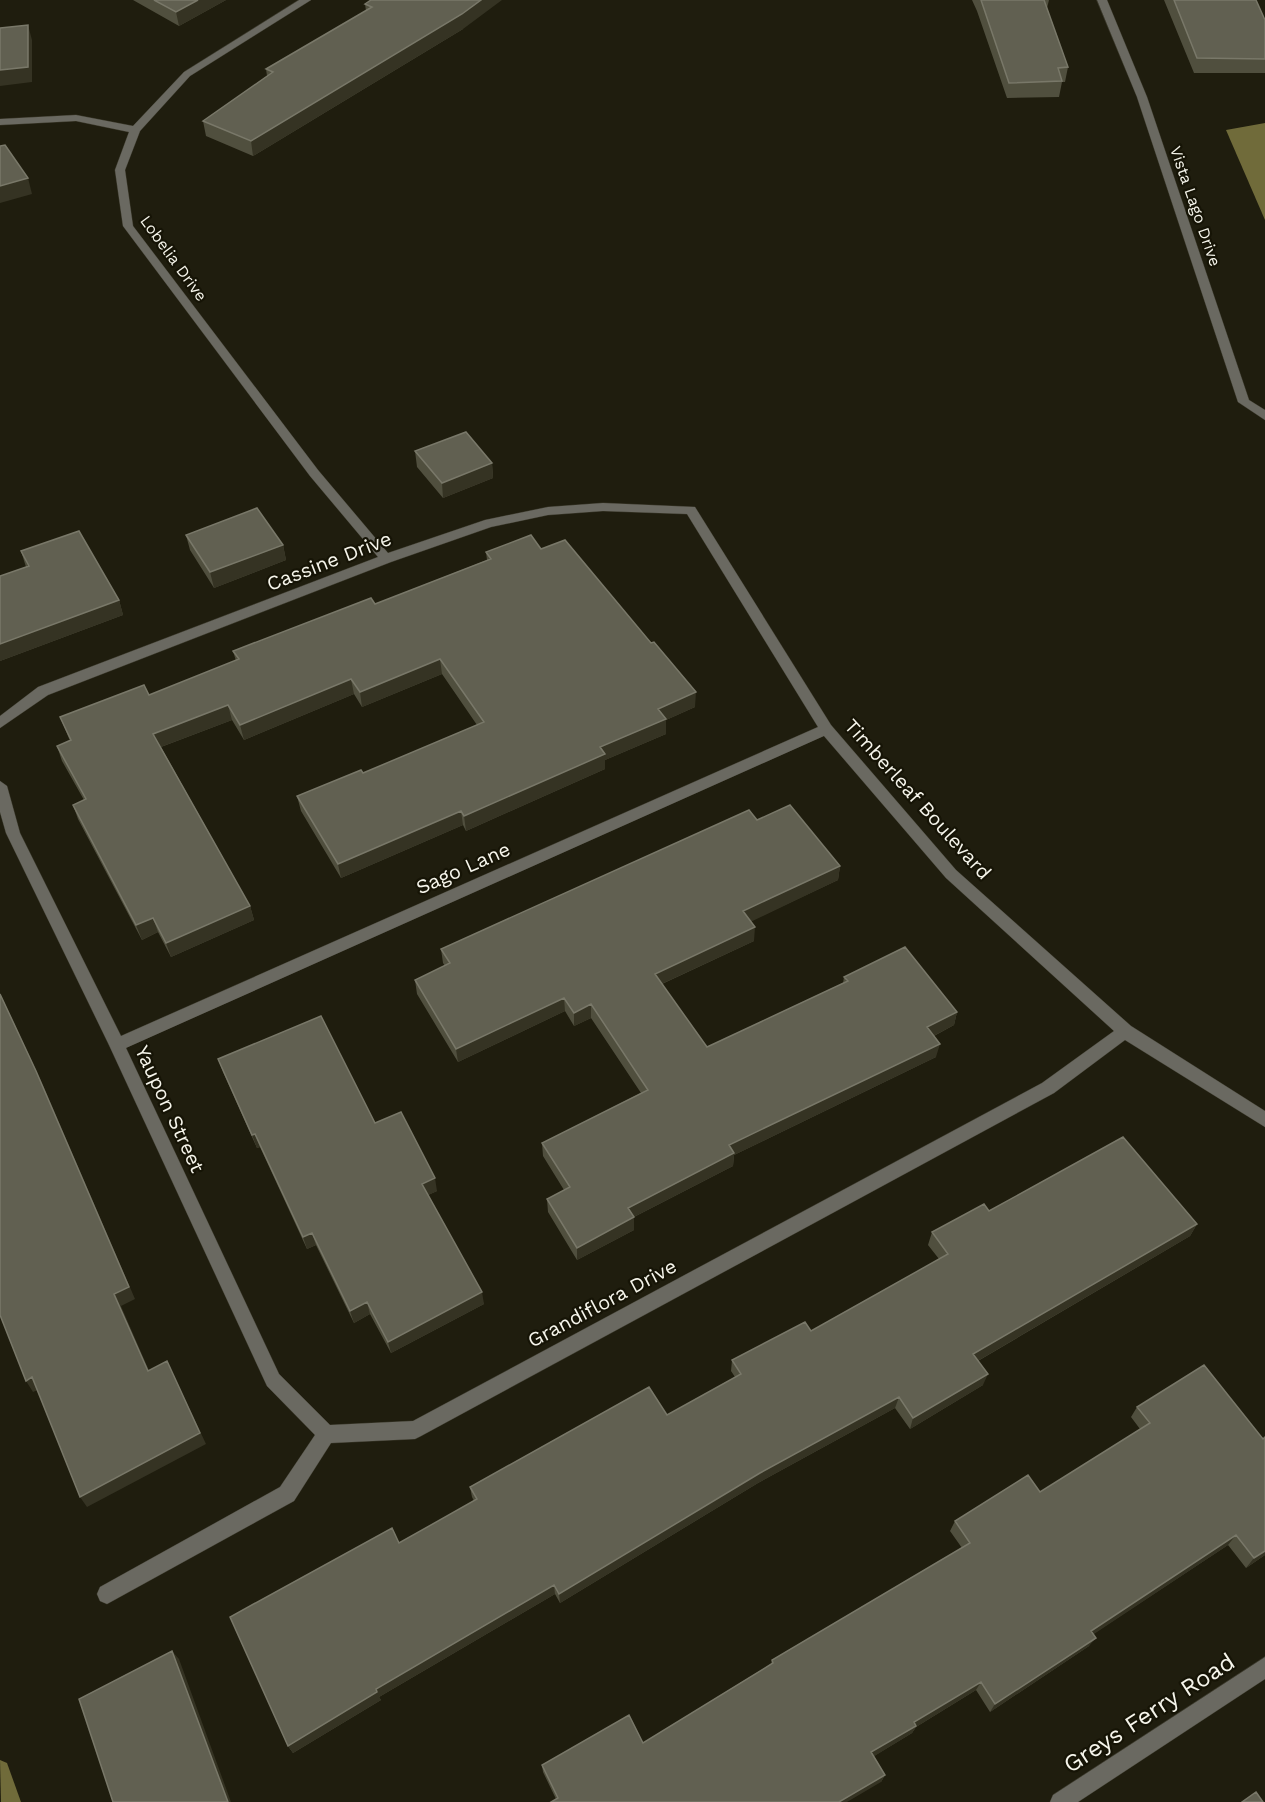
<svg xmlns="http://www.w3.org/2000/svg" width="1265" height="1802" font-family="'Work Sans',sans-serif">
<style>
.water{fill:#706b3a}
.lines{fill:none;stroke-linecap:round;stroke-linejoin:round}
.stream{fill:#706b3a;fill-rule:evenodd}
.street-casing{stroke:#393729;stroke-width:1}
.street{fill:#6a6961;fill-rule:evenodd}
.wall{fill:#504f3e}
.shaded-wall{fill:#353323}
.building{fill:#616051;stroke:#797869;stroke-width:1.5}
.labels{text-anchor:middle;stroke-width:4.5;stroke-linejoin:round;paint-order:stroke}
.far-street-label{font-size:16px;fill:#f6f5eb;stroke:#161406}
.street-label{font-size:20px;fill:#f6f5eb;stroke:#161406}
.near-street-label{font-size:24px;fill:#f6f5eb;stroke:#161406}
</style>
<rect width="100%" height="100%" fill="#1f1d0e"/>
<!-- water -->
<path class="water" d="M1265,123V220L1226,130Z"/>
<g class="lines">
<!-- stream -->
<path class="stream" d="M0,1760L7,1763L21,1802H1Z"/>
<!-- street casing -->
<g class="street-casing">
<path id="street" d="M299,0H311L190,76L140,131L125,170L133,226L318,470L388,553L485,520L548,507L603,503L695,507L831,725L956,870L1131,1026L1265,1111V1127L1125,1040L1054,1093L421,1436L415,1439L331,1443L294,1501L107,1604L100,1601L97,1594L100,1587L280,1487L315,1435L267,1386L109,1045L6,833L0,812V781L7,786L20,833L121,1036L818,727L687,514L603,511L548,515L491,527L391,562L48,695L0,728V716L38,687L378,557L310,476L123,226L115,170L129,132L76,121L0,125V119L76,115L133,126L184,72ZM824,736L946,878L1114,1031L1042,1083L413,1421L330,1425L279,1374L126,1048Z
M1097,0H1107L1147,97L1249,400L1265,410V420L1238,402L1137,97Z
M1265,1657V1679L1078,1802H1050L1053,1795Z"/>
</g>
<!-- street -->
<use href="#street" class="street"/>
</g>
<!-- wall -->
<path class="wall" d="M133,0H226L179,26Z
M972,0H1049L1047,8L1068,67L1065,82H1062L1059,97L1007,98L977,11Z
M1164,0H1256L1265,20V73H1194Z
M365,4L463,29L253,156L206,136L203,121L267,76L266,69L366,11Z
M415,451L492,463L493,478L443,498L417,467Z
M186,535L283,545L286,560L214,588L190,550Z
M541,549L695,707L666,720V734L605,760V769L466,831L463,825L341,878L301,811L297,796L363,773L477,725L442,674L362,707L354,694L244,740L232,720L161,747L250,906L254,920L171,957L158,932L142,940L78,819L73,805L84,800L62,761L57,746L70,741L60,717L149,695L236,661L233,651L375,604L487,560L486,552Z
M21,551L119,600L123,615L0,661V576L26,567Z
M757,820L840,866L838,880L751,921L754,941L662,984L707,1047L843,983L844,977L957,1012L954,1025L934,1036L936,1057L734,1155L733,1166L634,1217V1230L577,1260L548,1212L547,1199L564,1190L543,1156L542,1143L641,1093L591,1018L574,1026L565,1011L458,1062L417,994L415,980L445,966L443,963L441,949Z
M218,1059L375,1123L437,1191L428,1195L484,1304L391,1353L370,1314L354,1323L316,1245L307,1249L260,1147L257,1148L223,1072Z
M989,1211L1197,1224L1190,1236L978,1361L983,1385L910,1429L895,1408L758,1483L560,1603L555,1594L379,1697L381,1700L293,1753L288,1746L399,1543L474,1501L472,1497L470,1487L667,1415L735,1377L731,1371L732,1360L811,1331L939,1259L928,1245L932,1232Z
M1137,1407L1265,1555L1246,1568L1228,1545L1093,1634L1089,1646L990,1712L976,1690L916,1727L912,1733L874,1756L885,1775L881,1782L556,1799L543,1772L542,1765L643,1743L771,1664L772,1660L962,1548L950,1531L955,1521L1040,1492L1140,1429L1131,1417Z"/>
<!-- shaded-wall -->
<path class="shaded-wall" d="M198,0H226L179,26L176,12Z
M481,0H502L463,29L253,156L251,141Z
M28,25L32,40V82L0,86V70Z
M28,178L32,194L0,203V186Z
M492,463L493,478L443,498L442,483Z
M283,545L286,560L214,588L210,572Z
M119,600L123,615L0,661V644Z
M440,659L442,674L362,707L360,692Z
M351,679L354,694L244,740L240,725Z
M696,692L695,707L666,720V734L605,760V769L466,831L464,816L600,747L658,709Z
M228,705L232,720L158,748L153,734Z
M461,811L463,825L341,878L338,864Z
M840,866L838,880L742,926L743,911Z
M250,906L254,920L171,957L166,943Z
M153,918L158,932L142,940L136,925Z
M755,927L754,941L655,987V974Z
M0,993L43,1085L135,1299L121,1306L154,1382L148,1371L114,1294Z
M564,998L565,1011L458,1062L456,1049Z
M591,1004V1018L574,1026V1013Z
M957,1012L954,1025L924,1041L927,1027Z
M940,1044L936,1057L734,1155L733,1166L628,1220V1208L729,1145Z
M255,1134L260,1147L257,1148L252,1135Z
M435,1178L437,1191L424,1197L422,1184Z
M634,1217V1230L577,1260V1248Z
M1197,1224L1190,1236L969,1366L973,1354Z
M312,1233L316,1245L307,1249L303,1237Z
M482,1292L484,1304L391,1353L388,1342Z
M367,1302L370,1314L354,1323L350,1311Z
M167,1361L206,1444L87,1507L80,1497Z
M988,1374L983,1385L910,1429L913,1418Z
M32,1377L40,1389L33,1392L26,1381Z
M899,1397L895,1408L758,1483L560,1603L559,1594L760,1473Z
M1236,1535L1228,1545L1085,1640L1091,1631Z
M1265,1551V1555L1246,1568L1254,1558Z
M554,1585L555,1594L379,1697L381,1700L293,1753L288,1746L376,1689Z
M1096,1638L1089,1646L990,1712L995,1704Z
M172,1651L179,1659L231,1802H228Z
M981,1682L976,1690L916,1727L912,1733L868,1760L871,1752L914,1722Z
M885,1775L881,1782L847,1802H839Z"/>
<!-- building -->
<path class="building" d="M154,0H198L176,12Z
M371,0H481L462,14L251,141L203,121L273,72L266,69L372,7L365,4Z
M981,0H1044L1068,67L1058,68L1062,81L1009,83Z
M1174,0H1256L1265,20V59L1197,58Z
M28,25V67L0,70V28Z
M5,145L28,178L0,186V146Z
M466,432L492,463L442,483L415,451Z
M257,508L283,545L210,572L186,535Z
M79,531L119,600L0,644V576L29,566L21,551Z
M531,535L541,549L565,540L651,643L654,642L696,692L658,709L666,719L600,747L605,754L464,816L461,811L338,864L297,796L361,770L363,773L484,722L440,659L360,692L351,679L240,725L228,705L153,734L250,906L166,943L153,918L136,925L73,805L86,799L57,746L71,740L60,717L144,685L149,695L239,659L233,651L371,598L375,604L491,559L486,552Z
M790,805L840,866L743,911L755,927L655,974L707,1047L848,981L844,977L905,947L957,1012L927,1027L940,1044L729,1145L734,1153L628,1208L634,1217L577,1248L547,1199L570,1187L542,1143L648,1090L591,1004L574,1013L564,998L456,1049L415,980L450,963L441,949L749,810L757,820Z
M0,994L36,1071L129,1287L114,1294L148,1371L167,1361L200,1433L80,1497L32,1377L26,1381L0,1315Z
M321,1016L375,1123L401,1112L435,1178L422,1184L482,1292L388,1342L367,1302L350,1311L312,1233L303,1237L255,1134L252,1135L218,1059Z
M1123,1137L1197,1224L973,1354L988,1374L913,1418L899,1397L760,1473L559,1594L554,1585L376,1689L377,1692L288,1746L230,1617L392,1528L399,1543L477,1499L470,1487L649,1387L667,1415L741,1374L732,1360L805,1322L811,1331L948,1254L932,1232L984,1204L989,1211Z
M1204,1365L1263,1439L1265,1437V1551L1254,1558L1236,1535L1091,1631L1096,1638L995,1704L981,1682L914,1722L916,1726L871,1752L885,1775L839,1802H551L558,1798L542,1765L629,1715L643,1743L773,1663L772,1660L970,1543L955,1521L1028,1475L1040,1492L1150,1423L1137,1407Z
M172,1651L228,1802H113L79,1699Z
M1256,1792L1263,1802H1242Z"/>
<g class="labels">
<!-- far-street labels -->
<g class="far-street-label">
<text transform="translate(1196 206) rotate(71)" y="6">Vista Lago Drive</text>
<text transform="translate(174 258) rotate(54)" y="6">Lobelia Drive</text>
</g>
<!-- street labels -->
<g class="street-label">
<text transform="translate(329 561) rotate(-21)" y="7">Cassine Drive</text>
<text transform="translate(918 799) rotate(48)" y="7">Timberleaf Boulevard</text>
<text transform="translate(463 868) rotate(-24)" y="7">Sago Lane</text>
<text transform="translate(170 1109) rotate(65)" y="7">Yaupon Street</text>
<text transform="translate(602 1303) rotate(-28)" y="7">Grandiflora Drive</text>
</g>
<!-- near-street labels -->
<g class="near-street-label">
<text transform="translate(1149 1713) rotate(-33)" y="8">Greys Ferry Road</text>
</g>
</g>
</svg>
